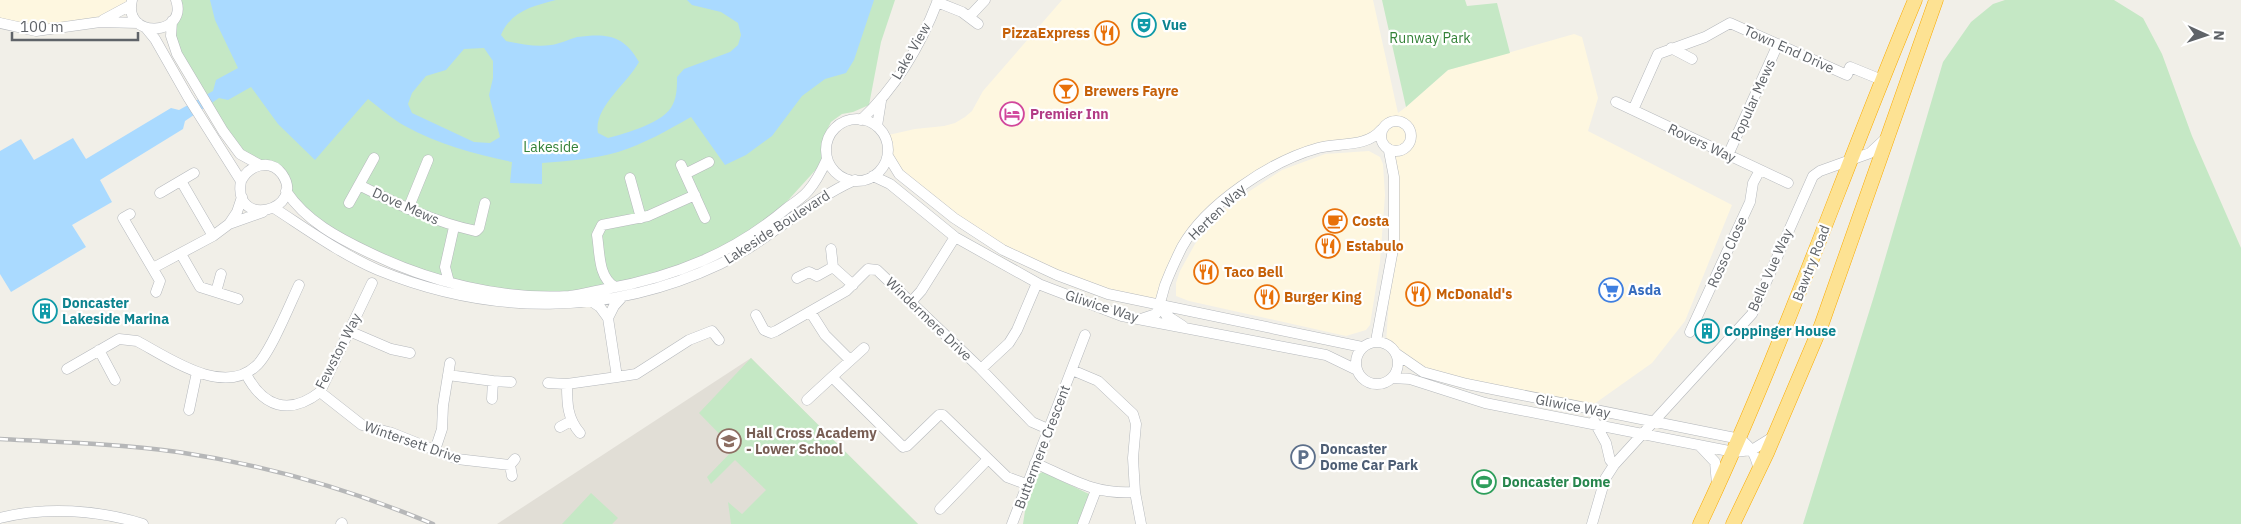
<svg xmlns="http://www.w3.org/2000/svg" width="2241" height="524" font-family="'IBM Plex Sans',sans-serif">
<style>
.commercial{fill:#fef7e0}
.education{fill:#e1ded6}
.green{fill:#c5e8c5}
.water{fill:#aadaff;fill-rule:evenodd}
.lines{fill:none;stroke-linecap:round;stroke-linejoin:round}
.minor-casing{stroke:#b5b8bc;stroke-width:11}
.highway-casing{stroke:#f9ab00;stroke-width:15}
.minor{stroke:#fff;stroke-width:10}
.highway{stroke:#fde293;stroke-width:14}
.rail-casing{stroke:#b6b7b8;stroke-width:4.5}
.rail{stroke:#fff;stroke-width:2.5;stroke-dasharray:8;stroke-linecap:butt}
.labels{text-anchor:middle;stroke-width:4.5;stroke-linejoin:round;paint-order:stroke}
.culture-label{font-size:14px;font-weight:bold;fill:#0d838f;stroke:#fff;text-anchor:start}
.food-label{font-size:14px;font-weight:bold;fill:#c56008;stroke:#fff;text-anchor:start}
.park-label{font-size:14px;fill:#348238;stroke:#fff}
.street-label{font-size:14px;fill:#5f6368;stroke:#fff}
.hotel-label{font-size:14px;font-weight:bold;fill:#b23c85;stroke:#fff;text-anchor:start}
.shop-label{font-size:14px;font-weight:bold;fill:#366cbe;stroke:#fff;text-anchor:start}
.education-label{font-size:14px;font-weight:bold;fill:#785e54;stroke:#fff;text-anchor:start}
.service-label{font-size:14px;font-weight:bold;fill:#4e5e75;stroke:#fff;text-anchor:start}
.leisure-label{font-size:14px;font-weight:bold;fill:#27864d;stroke:#fff;text-anchor:start}
</style>
<rect width="100%" height="100%" fill="#f1efe8"/>
<!-- commercial -->
<path class="commercial" d="M0,0H132L100,22L36,31L0,23Z
M1062,0H1373L1398,113L1406,107L1448,70L1574,34L1582,37L1598,98L1588,131L1732,205L1685,321L1652,363L1587,409L1467,384L1398,365L1386,343L1394,226L1389,151L1383,145L1380,136L1324,146L1252,178L1195,230L1160,306L1057,275L954,218L888,156L884,136L915,129L944,126L955,123L965,117L972,111L983,91Z
M1369,151L1380,157L1383,164L1385,195L1380,262L1370,325L1366,330L1346,336L1189,301L1176,296V283L1180,271L1195,244L1211,222L1233,202L1282,170L1325,154Z"/>
<!-- education -->
<path class="education" d="M751,358L918,524H497Z"/>
<!-- green -->
<path class="green" d="M176,0H895L881,42L869,105L853,112L842,114L831,122L824,136L821,164L761,230L709,259L570,296L533,295L421,275L311,219L286,191L283,177L239,154L177,54L172,21Z
M1382,0H1465L1467,6L1497,3L1510,53L1448,70L1406,107Z
M2005,0H2114L2143,18L2162,54L2192,136L2241,248V524H1803L1874,296L1943,62L1971,22L1993,4Z
M751,358L918,524H731L728,502L742,514L766,490L735,460L711,484L707,477L734,449L699,413Z
M1043,472L1089,494L1080,524H1023L1027,498L1037,474Z
M591,493L618,518L612,524H562Z"/>
<!-- water -->
<path class="water" d="M210,0H556C533,6 511,11 501,35L506,41C521,44 536,47 551,45C560,44 569,39 577,37C607,33 624,35 639,62C627,84 593,108 598,133L608,138C626,133 665,123 673,104C677,96 677,86 677,77L684,69L730,52L738,45L741,35L738,23L721,12L692,5L687,0H874L854,60L846,73L825,79L802,96L772,136L746,155L725,165L691,117C668,130 644,144 618,152C593,159 568,161 542,163V184L510,183L512,162C475,154 439,145 405,126C392,119 380,108 368,99L315,160L278,124L251,87L228,100L219,98L185,121L183,129L100,180L112,202L72,225L86,247L11,292L0,274V151L21,139L34,160L73,138L86,159L171,108L179,110L213,91L216,80L238,68L215,20ZM484,48L493,61V78L489,95L500,137L490,143L474,142L412,113L408,104L412,93L426,76L446,70L464,49Z"/>
<g class="lines">
<!-- minor casing -->
<g class="minor-casing">
<path id="minor" d="M132,0C122,40 189,36 176,0
M937,2L962,12L978,24
M970,16L985,0
M103,20L131,5
M172,21L171,36L177,54L223,131L240,154L260,165
M0,23L36,31L100,22L138,23
M146,28L155,39L188,97L241,181C232,230 307,210 282,174C270,158 249,165 241,181
M1671,48L1692,59
M1616,102L1788,183
M1633,110L1658,54L1705,37L1730,23L1847,75L1850,67L1882,80
M826 150a31 31 0 1 1 62 0a31 31 0 1 1-62 0Z
M861,120C896,87 921,45 938,0
M1381 136a15 15 0 1 1 30 0a15 15 0 1 1-30 0Z
M877,126L881,101
M1728,155L1778,44
M888,156L899,174L954,218L1003,250L1057,275L1108,294L1362,347
M374,158L359,185C397,204 434,222 476,231L479,228L485,203
M681,165L705,218
M685,174L709,162
M873,176L890,184L955,237L1041,285L1122,316L1326,355L1357,370
M630,178L641,218
M181,181L213,236
M286,191C306,221 338,238 370,253C430,282 502,300 569,296C581,295 594,291 606,289C674,277 734,253 787,208C794,203 802,198 808,191C816,182 822,170 827,159
M160,193L194,173
M242,197L237,212L229,224L263,212
M349,203L359,185
M274,208C308,230 341,254 378,270C491,316 610,316 720,264C768,241 806,202 855,180
M408,209L428,160
M130,214L123,218L160,281L156,292
M831,249L833,267
M181,254L200,287L238,299
M153,268L213,236L229,224
M797,278L809,272L817,276L833,267L853,285
M449,282L445,267L454,227
M615,287C598,277 600,253 597,235L602,225L648,216L695,195
M216,292L221,274
M591,301L600,307L608,318L614,306L623,296
M911,302L921,291L955,237
M1160,306L1166,315L1183,326
M811,313L825,335L850,360
M756,315L764,330L771,333L776,331L846,291L868,269L877,270L980,368L1032,422L1048,429
M1141,319L1156,314C1160,305 1162,295 1165,285C1170,272 1176,259 1182,247C1206,204 1271,161 1318,148C1339,142 1366,148 1381,130
M349,331L391,349L410,353
M1690,332L1750,202L1753,183L1760,170
M1376,341L1394,244V177L1389,151
M1356 363a21 21 0 1 1 42 0a21 21 0 1 1-42 0Z
M864,348L832,377L903,447L907,446L939,415H943L1007,477L1026,484
M99,350L115,380
M1397,354L1423,372L1467,384L1740,439C1752,448 1757,457 1759,473
M67,369L119,339L137,341C169,358 223,397 256,366C270,354 290,304 299,285
M981,369L1009,343L1017,330L1037,283
M1072,370L1098,381L1133,414L1136,424L1133,458L1135,492L1141,524
M246,374C263,407 289,416 320,392L372,283
M448,375L493,381L511,382
M617,377L636,374L689,340L712,331L719,340
M1392,378L1410,379L1485,403L1734,452L1752,450L1773,437
M548,383L567,384L617,377L608,318
M567,384C567,403 567,418 580,433
M320,392L362,425L392,433L457,459L510,465L515,459
M492,399L493,381
M807,400L832,377
M189,410L197,372
M1594,421L1606,443L1610,460L1614,465
M560,427L571,421
M1699,445L1715,462L1717,484
M435,450L442,429L443,406L450,363
M1035,463C1071,479 1095,495 1135,492
M510,465L512,476
M940,509L988,459
M0,518C45,506 99,510 143,524
M341,524L342,523
M1012,524L1085,335
M1083,524L1096,490
M1592,524L1605,479L1614,465L1752,314L1813,176L1820,171L1870,153L1884,140"/>
</g>
<!-- highway casing -->
<g class="highway-casing">
<path id="highway" d="M1700,524C1781,353 1842,174 1915,0
M1733,524L1767,453L1821,326L1936,0"/>
</g>
<!-- minor -->
<use href="#minor" class="minor"/>
<!-- highway -->
<use href="#highway" class="highway"/>
<!-- rail casing -->
<g class="rail-casing">
<path id="rail" d="M0,439C59,442 119,444 178,452C266,465 352,490 433,524"/>
</g>
<!-- rail -->
<use href="#rail" class="rail"/>
</g>
<!-- icons -->
<defs>
<g id="theatre-ring" transform="scale(1.25)"><circle r="9.5" fill="#fff" stroke="#0f9aa8" stroke-width="1.5"/><path d="M-5-5.5Q0-4 5-5.5V0Q5 5 0 6Q-5 5-5 0ZM-3.3-2.5H-1v1.5H-3.3ZM1-2.5H3.3v1.5H1ZM-2.8 1Q0 5.5 2.8 1Z" fill="#0f9aa8"/></g>
<g id="restaurant-ring" transform="scale(1.25)"><circle r="9.5" fill="#fff" stroke="#e8710a" stroke-width="1.5"/><path d="M-5-6h1v4h1v-4h1v4h1v-4h1v5L-1.5 .5V6h-2V.5L-5-1ZM5-6V6H3V1.5H1.5Q1.5-4 5-6Z" fill="#e8710a"/></g>
<g id="bar-ring" transform="scale(1.25)"><circle r="9.5" fill="#fff" stroke="#e8710a" stroke-width="1.5"/><path d="M-6-5H6L.8 .8V4.5H3.5V6h-7V4.5H-.8V.8Z" fill="#e8710a"/></g>
<g id="hotel-ring" transform="scale(1.25)"><circle r="9.5" fill="#fff" stroke="#d1479c" stroke-width="1.5"/><path d="M-6-4.5h1.5V1H6V5H4.5V3h-9V5H-6ZM-4 0a1.8 1.8 0 1 1 3.6 0ZM.5 0V-2.5h3Q6-2.5 6 0Z" fill="#d1479c"/></g>
<g id="cafe-ring" transform="scale(1.25)"><circle r="9.5" fill="#fff" stroke="#e8710a" stroke-width="1.5"/><path d="M-5.5-4.5H6V0H3Q3 3.5 0 3.5H-2.5Q-5.5 3.5-5.5 0ZM3-3.2v2h1.7v-2ZM-6 4.5H4V6H-6Z" fill="#e8710a"/></g>
<g id="supermarket-ring" transform="scale(1.25)"><circle r="9.5" fill="#fff" stroke="#3f7fe0" stroke-width="1.5"/><path d="M-6-5.5h2.5l.6 2H6L4.5 2H-2.5L-4.4-4H-6ZM-1.5 3.2a1.3 1.3 0 1 0 .1 0ZM3 3.2a1.3 1.3 0 1 0 .1 0Z" fill="#3f7fe0"/></g>
<g id="building-ring" transform="scale(1.25)"><circle r="9.5" fill="#fff" stroke="#0f9aa8" stroke-width="1.5"/><path d="M-4-6H4V6H1V3H-1V6H-4ZM-2.5-4.3h1.7v1.8h-1.7ZM.8-4.3h1.7v1.8H.8ZM-2.5-1h1.7V.8h-1.7ZM.8-1h1.7V.8H.8Z" fill="#0f9aa8"/></g>
<g id="school-ring" transform="scale(1.25)"><circle r="9.5" fill="#fff" stroke="#8d6e63" stroke-width="1.5"/><path d="M0-5L7-2L0 1L-7-2ZM-4 1L0 2.5L4 1V4Q0 6-4 4Z" fill="#8d6e63"/></g>
<g id="parking-ring" transform="scale(1.25)"><circle r="9.5" fill="#fff" stroke="#5c6f8a" stroke-width="1.5"/><path d="M-3.5-5.5H1a3.5 3.5 0 0 1 0 7H-1V5.5H-3.5ZM-1-3.4V-.6H.8a1.4 1.4 0 0 0 0-2.8Z" fill="#5c6f8a"/></g>
<g id="stadium-ring" transform="scale(1.25)"><circle r="9.5" fill="#fff" stroke="#2e9e5b" stroke-width="1.5"/><path d="M0-5a6.5 5 0 1 0 0 10a6.5 5 0 1 0 0-10ZM-3.5-1.8h7v3.6h-7Z" fill="#2e9e5b"/></g>
</defs>
<g fill-rule="evenodd">
<use href="#theatre-ring" x="1144" y="25"/>
<use href="#restaurant-ring" x="1107" y="33"/>
<use href="#bar-ring" x="1066" y="91"/>
<use href="#hotel-ring" x="1012" y="114"/>
<use href="#cafe-ring" x="1335" y="221"/>
<use href="#restaurant-ring" x="1328" y="246"/>
<use href="#restaurant-ring" x="1206" y="272"/>
<use href="#supermarket-ring" x="1611" y="290"/>
<use href="#restaurant-ring" x="1418" y="294"/>
<use href="#restaurant-ring" x="1267" y="297"/>
<use href="#building-ring" x="45" y="311"/>
<use href="#building-ring" x="1707" y="331"/>
<use href="#school-ring" x="729" y="441"/>
<use href="#parking-ring" x="1303" y="457"/>
<use href="#stadium-ring" x="1484" y="482"/>
</g>
<g class="labels">
<!-- culture labels -->
<g class="culture-label">
<text x="1162" y="30">Vue</text>
<text x="62" y="308">Doncaster<tspan x="62" dy="16">Lakeside Marina</tspan></text>
<text x="1724" y="336">Coppinger House</text>
</g>
<!-- food labels -->
<g class="food-label">
<text x="1090" y="38" text-anchor="end">PizzaExpress</text>
<text x="1084" y="96">Brewers Fayre</text>
<text x="1352" y="226">Costa</text>
<text x="1346" y="251">Estabulo</text>
<text x="1224" y="277">Taco Bell</text>
<text x="1436" y="299">McDonald's</text>
<text x="1284" y="302">Burger King</text>
</g>
<!-- park labels -->
<g class="park-label">
<text x="1430" y="43">Runway Park</text>
<text x="551" y="152">Lakeside</text>
</g>
<!-- street labels -->
<g class="street-label">
<text transform="translate(1789 49) rotate(24)" y="5">Town End Drive</text>
<text transform="translate(911 51) rotate(-60)" y="5">Lake View</text>
<text transform="translate(1753 100) rotate(-66)" y="5">Popular Mews</text>
<text transform="translate(1702 143) rotate(25)" y="5">Rovers Way</text>
<text transform="translate(406 206) rotate(24)" y="5">Dove Mews</text>
<text transform="translate(1217 212) rotate(-44)" y="5">Herten Way</text>
<text transform="translate(777 227) rotate(-33)" y="5">Lakeside Boulevard</text>
<text transform="translate(1727 252) rotate(-66)" y="5">Rosso Close</text>
<text transform="translate(1811 263) rotate(-69)" y="5">Bawtry Road</text>
<text transform="translate(1770 270) rotate(-66)" y="5">Belle Vue Way</text>
<text transform="translate(1102 306) rotate(18)" y="5">Gliwice Way</text>
<text transform="translate(929 319) rotate(44)" y="5">Windermere Drive</text>
<text transform="translate(338 351) rotate(-63)" y="5">Fewston Way</text>
<text transform="translate(1573 406) rotate(11)" y="5">Gliwice Way</text>
<text transform="translate(413 442) rotate(19)" y="5">Wintersett Drive</text>
<text transform="translate(1042 447) rotate(-69)" y="5">Buttermere Crescent</text>
</g>
<!-- hotel labels -->
<g class="hotel-label">
<text x="1030" y="119">Premier Inn</text>
</g>
<!-- shop labels -->
<g class="shop-label">
<text x="1628" y="295">Asda</text>
</g>
<!-- education labels -->
<g class="education-label">
<text x="746" y="438">Hall Cross Academy<tspan x="746" dy="16">- Lower School</tspan></text>
</g>
<!-- service labels -->
<g class="service-label">
<text x="1320" y="454">Doncaster<tspan x="1320" dy="16">Dome Car Park</tspan></text>
</g>
<!-- leisure labels -->
<g class="leisure-label">
<text x="1502" y="487">Doncaster Dome</text>
</g>
</g>
<!-- north arrow -->
<g transform="translate(2206 35) rotate(93)" stroke="#ffffff" stroke-width="4" paint-order="stroke">
<path d="M0-4L9 19L0 12L-9 19Z" fill="#5f6368"/>
<text y="-8" font-size="14" font-weight="bold" text-anchor="middle" fill="#5f6368">N</text>
</g>
<!-- scale -->
<path d="M12 32v8h126v-8" fill="none" stroke="#5f6368" stroke-width="2.5"/>
<text x="20" y="32" font-size="15" fill="#5f6368" stroke="#ffffff" stroke-width="4" paint-order="stroke">100 m</text>
</svg>
